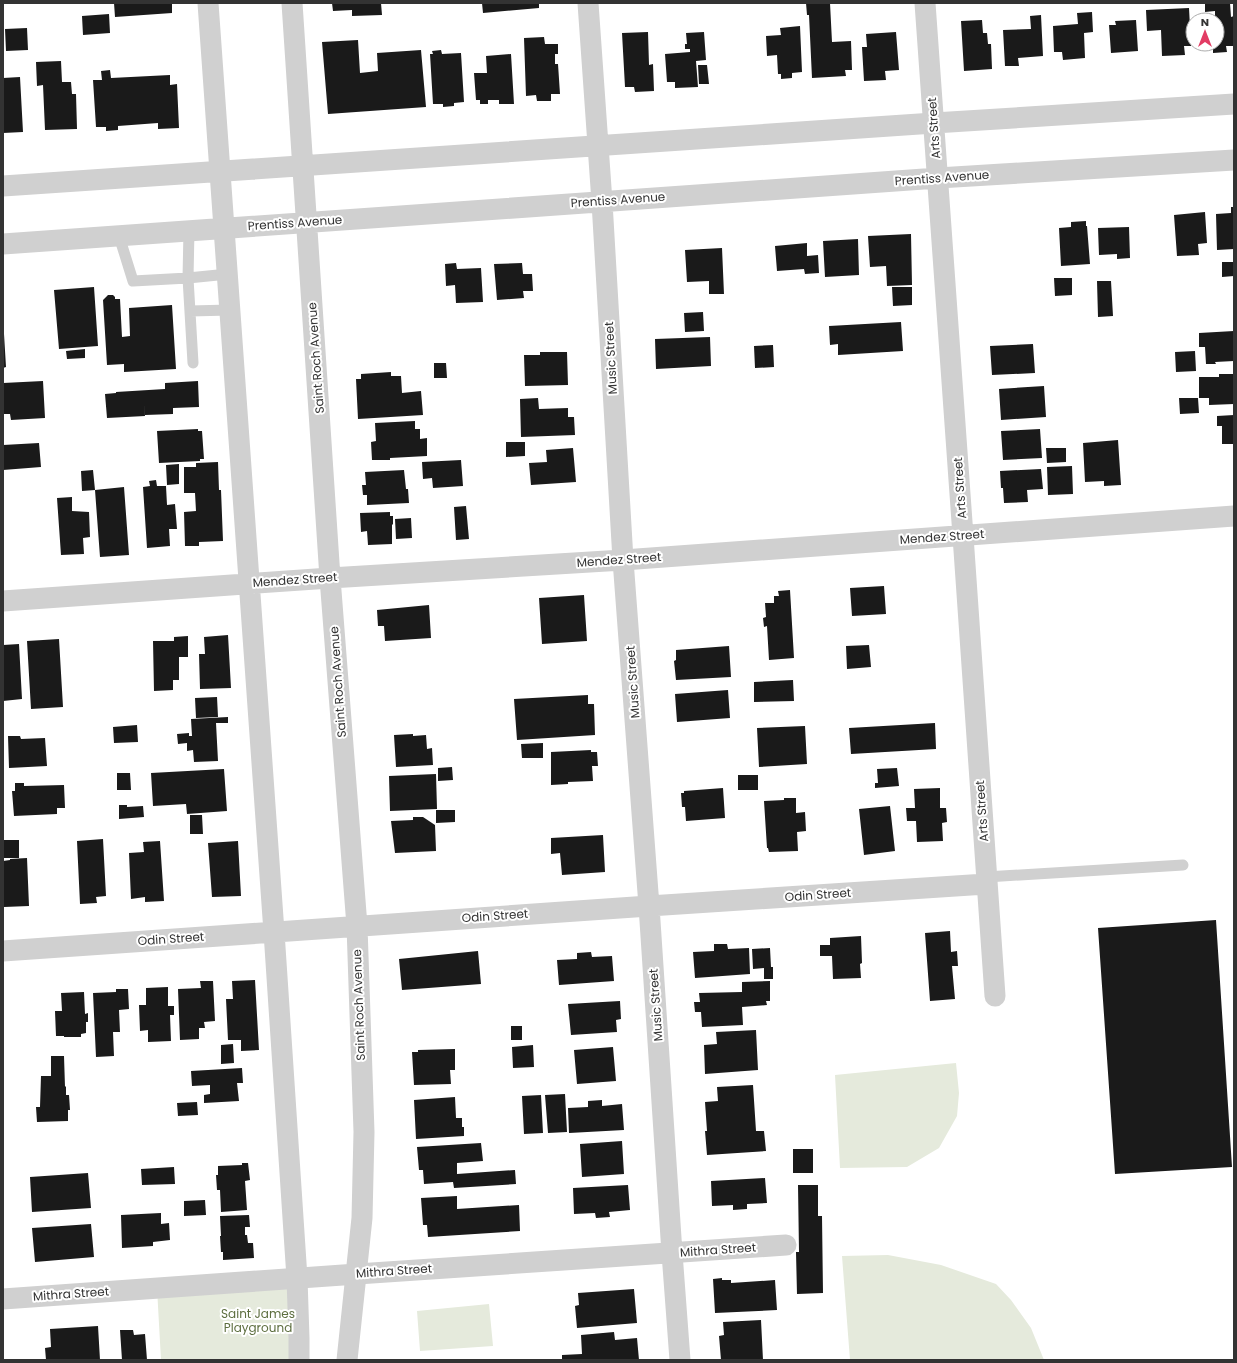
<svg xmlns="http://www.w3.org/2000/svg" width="1237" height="1363" font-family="Poppins,sans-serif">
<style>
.green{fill:#e5eadc}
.building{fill:#1a1a1a}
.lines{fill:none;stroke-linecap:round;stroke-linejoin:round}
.lane{stroke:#d0d0d0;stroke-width:11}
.street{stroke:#d0d0d0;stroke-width:21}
.labels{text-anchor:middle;stroke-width:4;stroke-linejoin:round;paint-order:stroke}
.street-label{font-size:12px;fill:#333;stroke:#fff}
.park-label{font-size:12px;fill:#5e6f40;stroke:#fff}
</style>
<rect width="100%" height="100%" fill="#fff"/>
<!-- green -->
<path class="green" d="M956,1063L959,1093L957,1116L939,1148L907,1167L840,1168L835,1075Z
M888,1255L941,1265L996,1284L1011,1300L1031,1328L1044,1360H850L842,1256Z
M297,1278L299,1360H161L157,1288Z
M489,1304L493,1346L420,1351L417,1311Z"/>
<!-- building -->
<path class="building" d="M114,3H172V13L115,17Z
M332,3H381L382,15L352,16V10L333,11Z
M482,3H539V8L483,13Z
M806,3H830L832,42L851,41L852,70H845L846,76L812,78L809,15H807Z
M1205,3H1230L1231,17L1234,16V46H1226L1227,52L1213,53V47L1204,48L1203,44H1217V20H1201V19L1215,18V11L1205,12Z
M1189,8L1191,46H1184L1185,55L1162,56L1161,30L1147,31L1146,10Z
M1092,12L1093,32L1084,33L1085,58L1063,60L1062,52H1054L1053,26L1078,24L1077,13Z
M109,14L110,33L83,35L82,16Z
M1041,15L1043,56L1018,58L1019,66H1005L1003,30L1031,29L1030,16Z
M982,20L983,33H987L988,44H991L992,69L964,71L961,21Z
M1136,20L1138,51L1111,53L1109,25H1116L1115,21Z
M800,26L802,72L792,73V78L781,79V74H778L777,55L767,56L766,36L781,35L780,28Z
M27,28L28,50L6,51L5,29Z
M648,32L649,65L653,64L654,91L635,92L634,87H625L622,33Z
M704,32L706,60L696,61L698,87L675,88V82H667L665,54L690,52V49H685V44H687L686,33Z
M896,32L899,70L885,71L886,80L864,81L862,47H867L866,34Z
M544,37L545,44H558V54H555V64H558L560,94H551V101H537L536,95L526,96L524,38Z
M358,40L360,73L378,71L377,53L421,50L426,107L328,114L322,42Z
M441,50L442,54L461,53L464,102L454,103V106L443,107V104H433L430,54H433L432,51Z
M511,54L514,104H499V100H488V104H480V100H476L474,73H487L486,56Z
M61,61L62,82H71L72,94H76L77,129L45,130L43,85L37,86L36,62Z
M698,65H707L709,84H699Z
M110,70L111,78L170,75V85L177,84L179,128L158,129V123L118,126V130L106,131V127H96L93,80H102L101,71Z
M20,77L23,132L3,133V78Z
M1231,207H1234V249L1217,250L1216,214L1231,213Z
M1205,212L1207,243L1198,244L1199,255L1177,256L1174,215Z
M1086,221V226H1087L1090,264L1061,266L1059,228L1071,227V222Z
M1129,227L1130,258L1117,259V254L1099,255L1098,228Z
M911,234L912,285L887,286L886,266L870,267L868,236Z
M858,239L859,275L825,277L823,241Z
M807,243V256L818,255L819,273L805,274L804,269L777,271L775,246Z
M722,248L724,294H709V281L687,282L685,250Z
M1222,262H1234V276L1222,277Z
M456,263L457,269L481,268L483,302L456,303L455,285L446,286L445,264Z
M522,263L523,274H532L533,291H523L524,298L497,300L494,264Z
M1054,278H1072V295L1055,296Z
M1097,281H1111L1113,316L1098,317Z
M94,287L98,346L59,349L54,290Z
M892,287H912V305L893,306Z
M108,295H113L115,297V299H120L122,337L130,336L129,308L172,305L176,369L124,372V364L107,365L103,300Z
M703,312L704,331L685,332L684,313Z
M901,322L903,351L838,355V344L830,345L829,326Z
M1234,331V361L1215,362L1216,364H1206L1205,347H1199V333Z
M3,334H4L6,367L3,368Z
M710,337L711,366L656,369L655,339Z
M1033,344L1035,373L992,375L990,346Z
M773,345L774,367L755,368L754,346Z
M85,349V358L67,359L66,351Z
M1195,351L1196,371L1176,372L1175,352Z
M540,352H567L568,385L525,386L524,355H540Z
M434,363H446L447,378H434Z
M391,372V376H401L402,393L421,391L423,415L358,419L356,379H361V374Z
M1219,374H1234V404L1209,405V398H1199V377H1219Z
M43,381L45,418L11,420L10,414H3V383Z
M198,381L199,407L173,408V414L145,415L144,402L145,416L107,418L105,394L116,393V392L165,389V383Z
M1044,386L1046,417L1001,420L999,389Z
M538,398L539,409L568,408V417H574L575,435L521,437L520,399Z
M1179,398H1198L1199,413L1180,414Z
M1234,415V444H1222V426H1217V416Z
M415,421V429H420V439L427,438V456L390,458V460H372L371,442L376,441L375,423Z
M198,429V431H202L204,459H200V461L159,463L157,431Z
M1040,429L1042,458L1003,460L1001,431Z
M1118,440L1121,485L1104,486V481L1085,482L1083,443Z
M506,442H525V456L506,457Z
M39,443L41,467L3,470V445Z
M573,448L576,482L531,485L529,463L547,462L546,450Z
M1046,448H1066V462L1047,463Z
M461,460L463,486L433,488L432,478L423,479L422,462Z
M218,462L219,490H221L223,541L199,542V546H185L184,512L196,511L195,493H184V467H196V463Z
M179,464V484L167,485L166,465Z
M1072,466L1073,494L1048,495L1047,467Z
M1041,469L1043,489L1027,490L1028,502L1004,503L1003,488H1001L1000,471Z
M93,470L95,490L82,491L81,471Z
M404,470L406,489H408L409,503L367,505V495H363L362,485H366L365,472Z
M156,480L157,486H166L167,505L175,504L177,529H169L170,546L147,548L143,487L150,486L149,481Z
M124,487L129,555L100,557L95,490Z
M72,497V511L89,512L90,537L83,538L84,554L61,555L57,498Z
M466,506L469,539L456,540L454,507Z
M390,512V516H393V524L392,525V544L368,545L367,531L361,532L360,513Z
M411,518L412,538L396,539L395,519Z
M884,586L886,614L852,616L850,588Z
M790,590L794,658L769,660L767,626L764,627L763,618L766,617L765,603H774V596H779L778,591Z
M584,595L587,641L542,644L539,598Z
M429,605L431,638L385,641L384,626H378L377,610Z
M228,635L231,688L200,689L199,654H205L204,637Z
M188,636V657H179V680H173V690L154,691L153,641H174V637Z
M59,639L63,707L31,709L27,641Z
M19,644L22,699L3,701V645Z
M869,645L871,667L847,669L846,646Z
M729,646L731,677L676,680L674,661L676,660V650Z
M793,680L794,701L754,702V682Z
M728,690L730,718L677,722L675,694Z
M588,695V704H594L595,735L517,740L514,699Z
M217,697L218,717L196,718L195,698Z
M228,717V723H216L218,761L194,762L193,750L187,751V743L178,744L177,734L189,733V736H192L191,719Z
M935,723L936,749L851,754L849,728Z
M137,725L138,742L114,743L113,727Z
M805,726L807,764L759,767L757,728Z
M413,734V736L426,735L427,749L432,748L433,765L396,767L394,735Z
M8,736H20L21,739L45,738L47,766L9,768Z
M543,743V758H522L521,744Z
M591,750V752H597L598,766H592L593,781L568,782V784L551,785V752Z
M452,767L453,780L438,781V768Z
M897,768L899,786L875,788V783H878L877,769Z
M224,769L227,811L187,814L186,804L153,806L151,773Z
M117,773H130L131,790H117Z
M436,774L437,809L390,811L389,776Z
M738,775H758V790H738Z
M15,783H24V786L64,785L65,808H57V814L14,816L12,791H15Z
M723,788L725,818L686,821L685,807H682L681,793H684V791Z
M940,788V808H946L947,822L942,823L943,841L917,842L916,821H907L906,808H915L914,789Z
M784,798H796V813L805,812L806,831L797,832L798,851L769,852L768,848H767L764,801L784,800Z
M119,805H127V807L143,806L144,817L119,819Z
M890,806L895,851L864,855L859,809Z
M436,810H455V822L436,823Z
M190,815H202L203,834H190Z
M413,817H423L435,825L436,851L395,853L391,821L413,820Z
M603,835L605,872L562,875L560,853L551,854V838Z
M103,839L106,896L96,897L97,903L80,904L77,841Z
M3,840H19V858H3Z
M160,841L164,901L145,902V897L131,899L129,853L144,852L143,842Z
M238,841L241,896L212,897L208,843Z
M27,858L29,906L4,907L3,861L10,860V859Z
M1216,920L1232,1167L1115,1174L1098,928Z
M950,931L951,952L957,951L958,966H952L955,999L930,1001L925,933Z
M861,936L862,963L860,964L861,978L833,979L832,956H820V945H830V938Z
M714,944H727L728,949L749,948L750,974L695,978L693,952L714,951Z
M770,948L771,967H773V979H764V968L753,969L752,949Z
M478,951L481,984L402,990L399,959Z
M591,952L592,957L612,956L614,981L559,985L557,960L577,959V953Z
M255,980L259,1050L241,1051V1040H228L226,999H233L232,981Z
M200,981H213L215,1021L204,1022L205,1028H199V1039L180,1040L178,989L201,988Z
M770,981V1001H766L767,1005L742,1007L743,1025L702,1027L701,1012H695L694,1002H700L699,993L742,992V982Z
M168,987V1006H174V1015H170L171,1041L148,1042V1030L140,1031L139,1005H146V988Z
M116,989H128L129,1009L119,1010L120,1032H113L114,1056L96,1057L93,993L116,992Z
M84,992L85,1014L88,1013V1022H86V1033L81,1034V1037H64V1036H56L55,1011H62L61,993Z
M620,1001L621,1019L616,1020L617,1032L571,1035L568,1004Z
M511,1026H522V1040H511Z
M756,1030L758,1070L705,1074L704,1045L717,1044L716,1032Z
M233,1044L234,1063L221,1064V1045Z
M533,1045L534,1067L513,1068L512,1047Z
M613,1047L616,1081L577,1084L574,1050Z
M455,1049V1070H450L451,1084L414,1085L412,1052H418V1050Z
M51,1056H64L65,1087L66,1086V1095H69L70,1110H68V1121L37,1122L36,1107H40L41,1076H51Z
M242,1068L243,1083H237L239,1101L204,1103V1095L210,1094V1085L192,1086L191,1071Z
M753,1085L756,1131H764L766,1151L707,1155L705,1131H707L705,1102L718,1101L717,1087Z
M565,1094L567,1132L548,1133L545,1095Z
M541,1095L543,1133L524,1134L522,1096Z
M455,1097L456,1118H462V1127H464V1136L416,1139L414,1100Z
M602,1100V1106L622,1104L624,1130L569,1133L568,1108L588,1107V1101Z
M197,1102L198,1115L178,1116L177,1103Z
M622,1141L624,1174L582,1177L580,1144Z
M481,1143L483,1161L457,1163V1174L515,1170L516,1184L454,1188L453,1182L424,1184L423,1170H419L417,1147Z
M793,1149H813V1173H793Z
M242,1163H248L250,1180L245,1181L247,1210L221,1212L220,1190H217L216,1175H218V1166L242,1165Z
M174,1167L175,1184L142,1185L141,1169Z
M88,1173L91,1208L32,1212L30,1177Z
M765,1178L767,1203L747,1204V1209L733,1210V1205L712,1206L711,1181Z
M628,1185L630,1210L609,1212L610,1217L596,1218L595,1213L574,1214L573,1188Z
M798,1185H818V1216H822L823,1293L797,1294L796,1252H799Z
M457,1196V1209L519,1205L520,1231L428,1237L427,1225H423L421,1198Z
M205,1200L206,1215L184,1216V1201Z
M161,1213V1224L169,1223L170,1240L153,1242V1246L122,1248L121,1215Z
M249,1215L250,1227H245V1235H247L248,1243H253L254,1258L223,1260V1252H221L220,1236H221L220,1216Z
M91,1224L94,1257L35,1262L32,1228Z
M722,1278V1280H731V1283L775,1280L777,1310L715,1313L713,1279Z
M634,1289L637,1323L577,1328L575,1306L579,1305L578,1293Z
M761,1320L763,1360H721L719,1336L724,1335L723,1322Z
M98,1326L100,1360H46L45,1348L51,1347L50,1329Z
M120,1330H133L134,1335L145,1334L147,1360H122Z
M614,1332L615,1340L637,1338L639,1360H562V1355L582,1354L581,1335Z"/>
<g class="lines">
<!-- lane -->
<path class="lane" d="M119,236L133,281L188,278L189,230
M190,311L230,310
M193,363L188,278L228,274
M986,877L1183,865"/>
<!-- street -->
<path class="street" d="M208,3L274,932L297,1278L299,1338V1360
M292,3L330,578L357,926L364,1132L362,1218L347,1360
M588,3L602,202L623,560L649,906L672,1253L680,1360
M925,3L963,536L995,996
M3,186L934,123L1234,104
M3,244L938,178L1234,160
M3,601L330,578L623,560L1234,516
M3,951L649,906L986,884
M3,1299L357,1274L786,1245"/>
</g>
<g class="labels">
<!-- street labels -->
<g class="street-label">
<text transform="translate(934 128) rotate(-94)" y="4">Arts Street</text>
<text transform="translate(942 178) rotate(-4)" y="4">Prentiss Avenue</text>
<text transform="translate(618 200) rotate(-4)" y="4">Prentiss Avenue</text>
<text transform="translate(295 223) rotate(-4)" y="4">Prentiss Avenue</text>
<text transform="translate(316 358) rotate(-94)" y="4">Saint Roch Avenue</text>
<text transform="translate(611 358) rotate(-93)" y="4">Music Street</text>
<text transform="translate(960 488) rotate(-94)" y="4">Arts Street</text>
<text transform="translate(942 537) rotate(-4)" y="4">Mendez Street</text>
<text transform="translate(619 560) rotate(-4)" y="4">Mendez Street</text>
<text transform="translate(295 580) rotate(-4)" y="4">Mendez Street</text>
<text transform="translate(338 682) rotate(-94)" y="4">Saint Roch Avenue</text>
<text transform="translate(633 682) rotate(-94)" y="4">Music Street</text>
<text transform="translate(982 811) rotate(-94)" y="4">Arts Street</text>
<text transform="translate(818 895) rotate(-4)" y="4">Odin Street</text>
<text transform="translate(495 916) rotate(-4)" y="4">Odin Street</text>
<text transform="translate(171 939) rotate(-4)" y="4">Odin Street</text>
<text transform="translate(359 1005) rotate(-92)" y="4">Saint Roch Avenue</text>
<text transform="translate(656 1005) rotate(-94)" y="4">Music Street</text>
<text transform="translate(718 1250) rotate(-4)" y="4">Mithra Street</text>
<text transform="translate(394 1271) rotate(-4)" y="4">Mithra Street</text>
<text transform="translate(71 1294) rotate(-4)" y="4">Mithra Street</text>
</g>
<!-- park labels -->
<g class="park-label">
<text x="258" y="1318">Saint James<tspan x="258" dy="14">Playground</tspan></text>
</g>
</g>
<!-- border -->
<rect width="1237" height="1363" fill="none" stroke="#333333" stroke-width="8"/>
<!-- north arrow -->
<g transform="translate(1205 32)"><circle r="19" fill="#ffffff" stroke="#adadad"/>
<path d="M0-3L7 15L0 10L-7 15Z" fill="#e23c64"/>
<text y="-6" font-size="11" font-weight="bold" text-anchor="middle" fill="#333333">N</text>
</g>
</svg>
